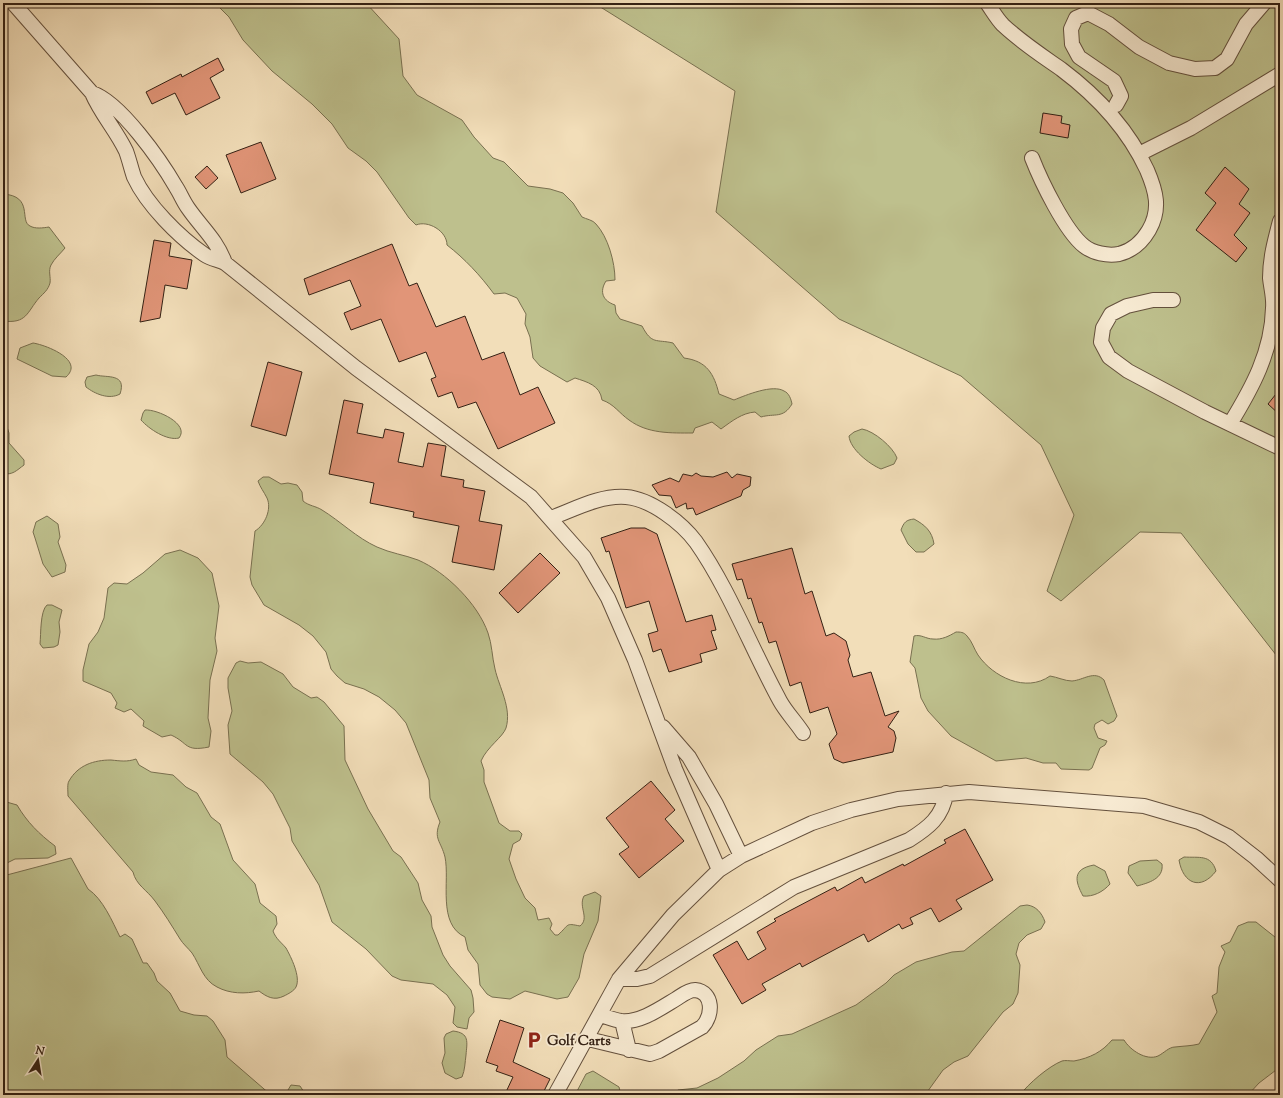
<svg xmlns="http://www.w3.org/2000/svg" width="1283" height="1098" font-family="'Sorts Mill Goudy',serif">
<style>
.green{fill:#bec08d;stroke:#797050}
.building{fill:#e19578;stroke:#342114}
.lines{fill:none;stroke-linecap:round;stroke-linejoin:round}
.minor-casing{stroke:#64503d;stroke-width:16}
.minor{stroke:#f7ead2;stroke-width:14}
.labels{text-anchor:middle;stroke-width:3.5;stroke-linejoin:round;paint-order:stroke}
.poi-label{font-size:14px;font-weight:bold;fill:#342114;stroke:#f7ead2;text-anchor:start}
</style>
<rect width="100%" height="100%" fill="#f2deb9"/>
<filter id="stains"><feTurbulence type="fractalNoise" baseFrequency=".005" numOctaves="4"/><feColorMatrix values="0 0 0 0 .2 0 0 0 0 .09 0 0 0 0 .02 0 0 0 .5 -.17"/></filter>
<radialGradient id="worn" r=".72"><stop offset=".6" stop-color="#630" stop-opacity="0"/><stop offset="1" stop-color="#630" stop-opacity=".3"/></radialGradient>
<!-- green -->
<path class="green" d="M215,3H366L399,39L403,76L417,95L462,120L474,137L493,158L504,162L528,186L550,189L563,193L573,203L582,217C586,219 593,220 596,224C608,237 615,262 615,280L606,281C599,292 603,301 615,305L616,313L620,319L642,326C652,345 656,339 673,343L684,358C707,361 714,374 719,394L734,400C746,395 773,384 784,391C789,393 791,399 792,404C783,419 775,413 761,417L755,412C742,413 732,421 721,429L712,422L695,428L693,433C671,433 648,434 629,420C619,413 614,404 602,400C600,385 587,382 575,378L567,382L540,366L533,358L530,337L525,324L526,314L517,298L505,293L494,294C480,275 465,259 447,245C447,231 428,220 416,225L409,218L377,172L366,161L348,148L332,124L312,104L272,71L243,40L229,17Z
M594,3H1280V660L1181,533L1140,532L1061,601L1047,591L1074,515L1041,445L961,376L839,319L716,212L735,91Z
M3,194C34,196 19,221 30,226C35,229 43,228 49,227L65,248C61,253 54,259 51,265C48,271 51,277 50,283C48,290 44,293 39,298C27,312 27,324 3,321Z
M33,343C46,345 85,360 66,377L52,376L17,359L20,348Z
M96,375C107,378 127,373 120,394C109,400 95,394 86,387L85,382L87,377Z
M145,410C157,409 190,424 179,438C167,441 149,429 141,420L143,413Z
M3,415L9,433V443L24,460V465C17,470 12,476 3,473Z
M862,429C874,431 893,447 897,458L894,464L881,469C869,464 850,449 849,436L854,432Z
M263,477H269L281,484L288,483L297,485L302,492L303,501C309,506 316,506 322,510C340,521 357,538 377,547C390,553 405,555 418,560C446,572 478,604 488,633C492,644 492,657 495,669C499,687 512,708 506,728C503,737 487,747 481,761L484,770V782L499,823L510,831H519L522,834L520,840L513,844L509,859L516,879L525,898L535,908L538,920L549,918L552,924L550,929L555,935H558C570,924 565,923 580,926C590,918 578,907 584,896L595,892L601,896L598,921L584,954L579,978L568,997L557,999L525,991L510,999L492,997L487,994L480,985L478,964L468,950L465,937C437,924 450,881 445,857C441,841 433,839 440,822L430,798L429,780L406,723L395,710L379,697L364,689L345,683L337,676L331,669L326,652L313,636L299,625L264,605L252,585L250,577L255,531C265,525 272,509 267,498C264,492 260,487 258,481Z
M47,516L58,524L60,537L58,542L66,565L65,572L52,577L43,564L35,538L33,532L36,522Z
M914,519C925,525 932,531 934,544L924,552H916L908,544L901,530C904,522 906,520 914,519Z
M180,550L198,558L212,573L219,606L215,638L217,651L210,680L208,718L211,731L209,747C184,752 189,743 171,735L162,737L143,726L144,721L131,709L124,712L115,708L117,703L111,693L83,681V670L89,644L98,632L104,618L108,588L114,583L127,584L143,573L165,554Z
M47,605H52L62,610L59,622L60,632L58,645L54,647L43,648L40,644C41,634 40,611 47,605Z
M956,632C960,632 964,632 967,636C972,641 974,649 978,655C993,677 1026,693 1050,676C1057,677 1065,681 1072,681C1084,680 1094,670 1104,680L1117,716L1114,721L1108,724L1102,720L1095,724L1094,728L1098,738L1107,741L1105,745L1100,748L1092,768L1089,770L1061,769L1056,763H1043L1026,758L996,761L951,736L928,711L921,698L915,668L910,662L914,636C921,634 926,639 933,639C942,640 949,636 956,632Z
M240,661L248,663L261,662L283,674L293,687L311,698L317,697L324,702L344,726L345,760L368,809L393,851L401,857L418,883L422,900L431,916L432,927L443,955L450,966L471,990L473,998L474,1012L469,1018L467,1029L457,1027L453,1023L455,1007L447,995L433,984L401,980L392,976L366,949L332,922L319,885L292,841L290,828L273,794L263,782L230,754L228,725L232,711L228,688V678L236,663Z
M136,759L139,765L151,772L173,775L186,787L197,793L211,817L220,824L233,860L255,884L260,903L276,916L277,924L273,931C276,939 281,942 286,948C291,957 301,977 296,987C294,991 288,994 284,996C274,1001 267,997 259,991C245,994 230,994 217,987C203,980 200,965 192,953C188,948 183,944 180,939C172,926 164,913 155,901C147,890 136,885 133,872L68,796C68,791 67,784 69,781C78,765 94,760 111,760C121,761 127,762 136,759Z
M3,801L17,805C27,822 39,834 55,846L56,854L48,858L15,859L3,865Z
M1184,857C1199,858 1211,854 1216,871C1201,891 1183,884 1179,860Z
M71,858L88,889C103,899 112,921 120,937L125,934L132,939L143,963H147L154,973L157,981L170,993L180,1011L194,1015L207,1016L213,1021L225,1040L227,1057L271,1095H3V876Z
M1157,860L1162,864C1164,879 1148,883 1137,886L1128,873L1129,866L1140,861Z
M1094,865L1105,871L1110,884C1103,892 1093,897 1083,896C1075,881 1072,869 1094,865Z
M1027,905C1036,906 1042,913 1045,922L1041,929L1027,935L1019,943L1016,954L1020,965L1018,993L1013,1004L1003,1012L968,1056L954,1062L943,1070L925,1095H672L678,1090L697,1088L718,1078L744,1061L756,1050L778,1036L792,1034L856,1005L886,983L894,975L916,962L952,952L964,951L1020,906Z
M1248,922H1256L1280,941V1067L1259,1083L1248,1095H1020C1028,1084 1049,1066 1062,1061C1065,1060 1070,1061 1074,1061C1090,1058 1102,1052 1112,1040H1124C1130,1050 1146,1061 1158,1056C1164,1053 1169,1047 1175,1047C1183,1046 1191,1046 1199,1044L1217,1012L1212,996L1217,993L1219,967L1225,952L1221,946L1230,942L1238,926Z
M453,1031C470,1033 467,1042 466,1055C465,1062 465,1070 462,1077L456,1079L445,1073L442,1063L445,1053L444,1038L446,1034Z
M593,1071L619,1087L621,1095H575L586,1074Z
M291,1085L300,1086L304,1092L303,1095L289,1094L288,1090Z"/>
<!-- building -->
<path class="building" d="M218,58L224,70L210,78L220,98L186,115L175,93L152,104L146,92L181,74L182,77Z
M1043,113L1062,116L1061,123L1070,125L1068,138L1040,133Z
M261,142L276,179L241,193L226,155Z
M207,166L218,178L206,189L195,177Z
M1225,167L1249,189L1239,204L1250,213L1234,235L1247,248L1236,262L1196,230L1216,203L1205,193Z
M154,240L171,243L169,256L192,260L187,289L165,285L160,318L140,322Z
M392,244L409,286L417,283L436,327L465,316L482,360L504,352L520,395L538,387L555,423L498,449L476,402L458,408L452,392L438,397L431,379L436,377L426,352L399,362L381,319L351,330L344,313L361,306L350,280L309,295L304,279Z
M268,362L302,372L286,436L251,426Z
M1280,389V415L1268,404Z
M344,400L363,404L357,433L383,438L385,429L404,433L398,462L423,467L428,443L446,446L441,476L464,480L463,487L485,491L479,521L502,525L494,570L452,562L459,526L413,517L414,512L370,503L374,483L329,474Z
M727,472L732,478L737,474L751,477L750,486L743,490L741,496L696,515L693,508L687,509L686,503L676,508L671,496L659,495L652,485L670,478L679,482L683,474L692,476L696,473L701,476L713,477Z
M631,528H645L657,534L686,622L712,615L716,630L711,631L717,649L700,654L702,662L669,672L661,649L653,652L648,634L658,631L649,601L626,608L609,551L606,552L601,538Z
M792,548L805,594L812,591L826,636L834,633L846,641L850,655L848,660L853,677L871,672L885,716L899,711L888,727L894,731L896,738L893,752L843,763L834,759L829,744L837,734L828,707L810,713L801,682L790,686L776,641L769,643L762,622L759,623L751,598L748,599L742,579L737,580L732,564Z
M540,553L560,573L518,613L499,593Z
M651,781L675,810L665,819L684,841L639,878L619,854L629,847L606,818Z
M965,829L993,880L956,900L962,909L939,922L931,908L910,918L913,924L902,929L899,924L868,942L864,934L802,967L800,963L762,984L766,990L742,1004L713,955L737,941L748,960L766,949L757,932L776,921L774,919L835,887L837,891L862,877L865,883L903,864L904,866L946,843L944,840Z
M500,1020L524,1028L513,1062L550,1079L542,1095H512L506,1092L513,1077L496,1071L498,1066L486,1062Z"/>
<g class="lines">
<!-- minor casing -->
<g class="minor-casing">
<path id="minor" d="M13,3L92,93C101,114 116,130 126,151C129,159 131,168 134,177C147,205 179,237 205,255C211,259 219,260 225,263L356,368L531,497L584,557L608,598L635,660L675,769L719,870
M987,3C992,10 997,19 1003,25C1021,42 1041,55 1061,69C1097,96 1128,129 1147,170C1156,191 1161,209 1149,230C1142,242 1131,251 1119,254C1107,256 1093,253 1084,246C1065,231 1041,181 1032,158
M92,93C120,102 161,161 176,187C180,193 183,201 188,208C201,227 217,240 225,263
M1116,105L1121,96L1114,81L1079,57L1072,44L1071,29L1076,18L1088,13L1109,24L1139,47L1169,63L1195,69L1215,68L1227,59L1246,24L1264,3
M1139,154L1191,128L1280,74
M1173,300H1153L1127,306L1111,314L1103,328L1101,342L1109,357L1128,371L1205,412L1280,448
M1230,424C1252,388 1272,352 1273,308C1274,298 1271,288 1270,278C1270,258 1275,240 1280,221
M551,518C575,509 600,495 626,497C651,499 682,523 696,542C729,589 752,650 780,701C786,712 796,722 803,733
M663,727L689,757L716,804L741,856
M619,979H637L650,976L794,887L909,840C928,828 943,817 946,793
M622,1021L629,1050
M588,1039L650,1054L659,1051L702,1027C713,1016 714,992 695,990C688,990 681,996 676,999C661,1008 640,1023 621,1021C614,1020 607,1017 600,1015
M555,1095L619,979L673,915L719,870L741,856L812,823L851,810L898,799L969,792L1144,806L1199,822L1229,837L1256,858L1280,880"/>
</g>
<!-- minor -->
<use href="#minor" class="minor"/>
</g>
<!-- icons -->
<defs>
<g id="parking-bare" transform="scale(1.38)"><path d="M-3.5-5.5H1a3.5 3.5 0 0 1 0 7H-1V5.5H-3.5ZM-1-3.4V-.6H.8a1.4 1.4 0 0 0 0-2.8Z" fill="#8f2418" stroke="#f7ead2" stroke-width="2.5" paint-order="stroke"/></g>
</defs>
<g fill-rule="evenodd">
<use href="#parking-bare" x="534" y="1040"/>
</g>
<g class="labels">
<!-- poi labels -->
<g class="poi-label">
<text x="547" y="1045">Golf Carts</text>
</g>
</g>
<!-- margin -->
<rect width="1283" height="1098" fill="none" stroke="#f2deb9" stroke-width="16"/>
<rect x="4" y="4" width="1275" height="1090" fill="none" stroke="#342114" stroke-width="2"/>
<rect x="8" y="8" width="1267" height="1082" fill="none" stroke="#342114"/>
<!-- north arrow -->
<g transform="translate(38 1060) rotate(12)" stroke="#f7ead2" stroke-width="3" paint-order="stroke">
<path d="M0-3L7 15L0 10L-7 15Z" fill="#342114"/>
<text y="-6" font-size="11" font-weight="bold" text-anchor="middle" fill="#342114">N</text>
</g>
<rect width="100%" height="100%" filter="url(#stains)"/>
<rect width="100%" height="100%" fill="url(#worn)"/>
</svg>
